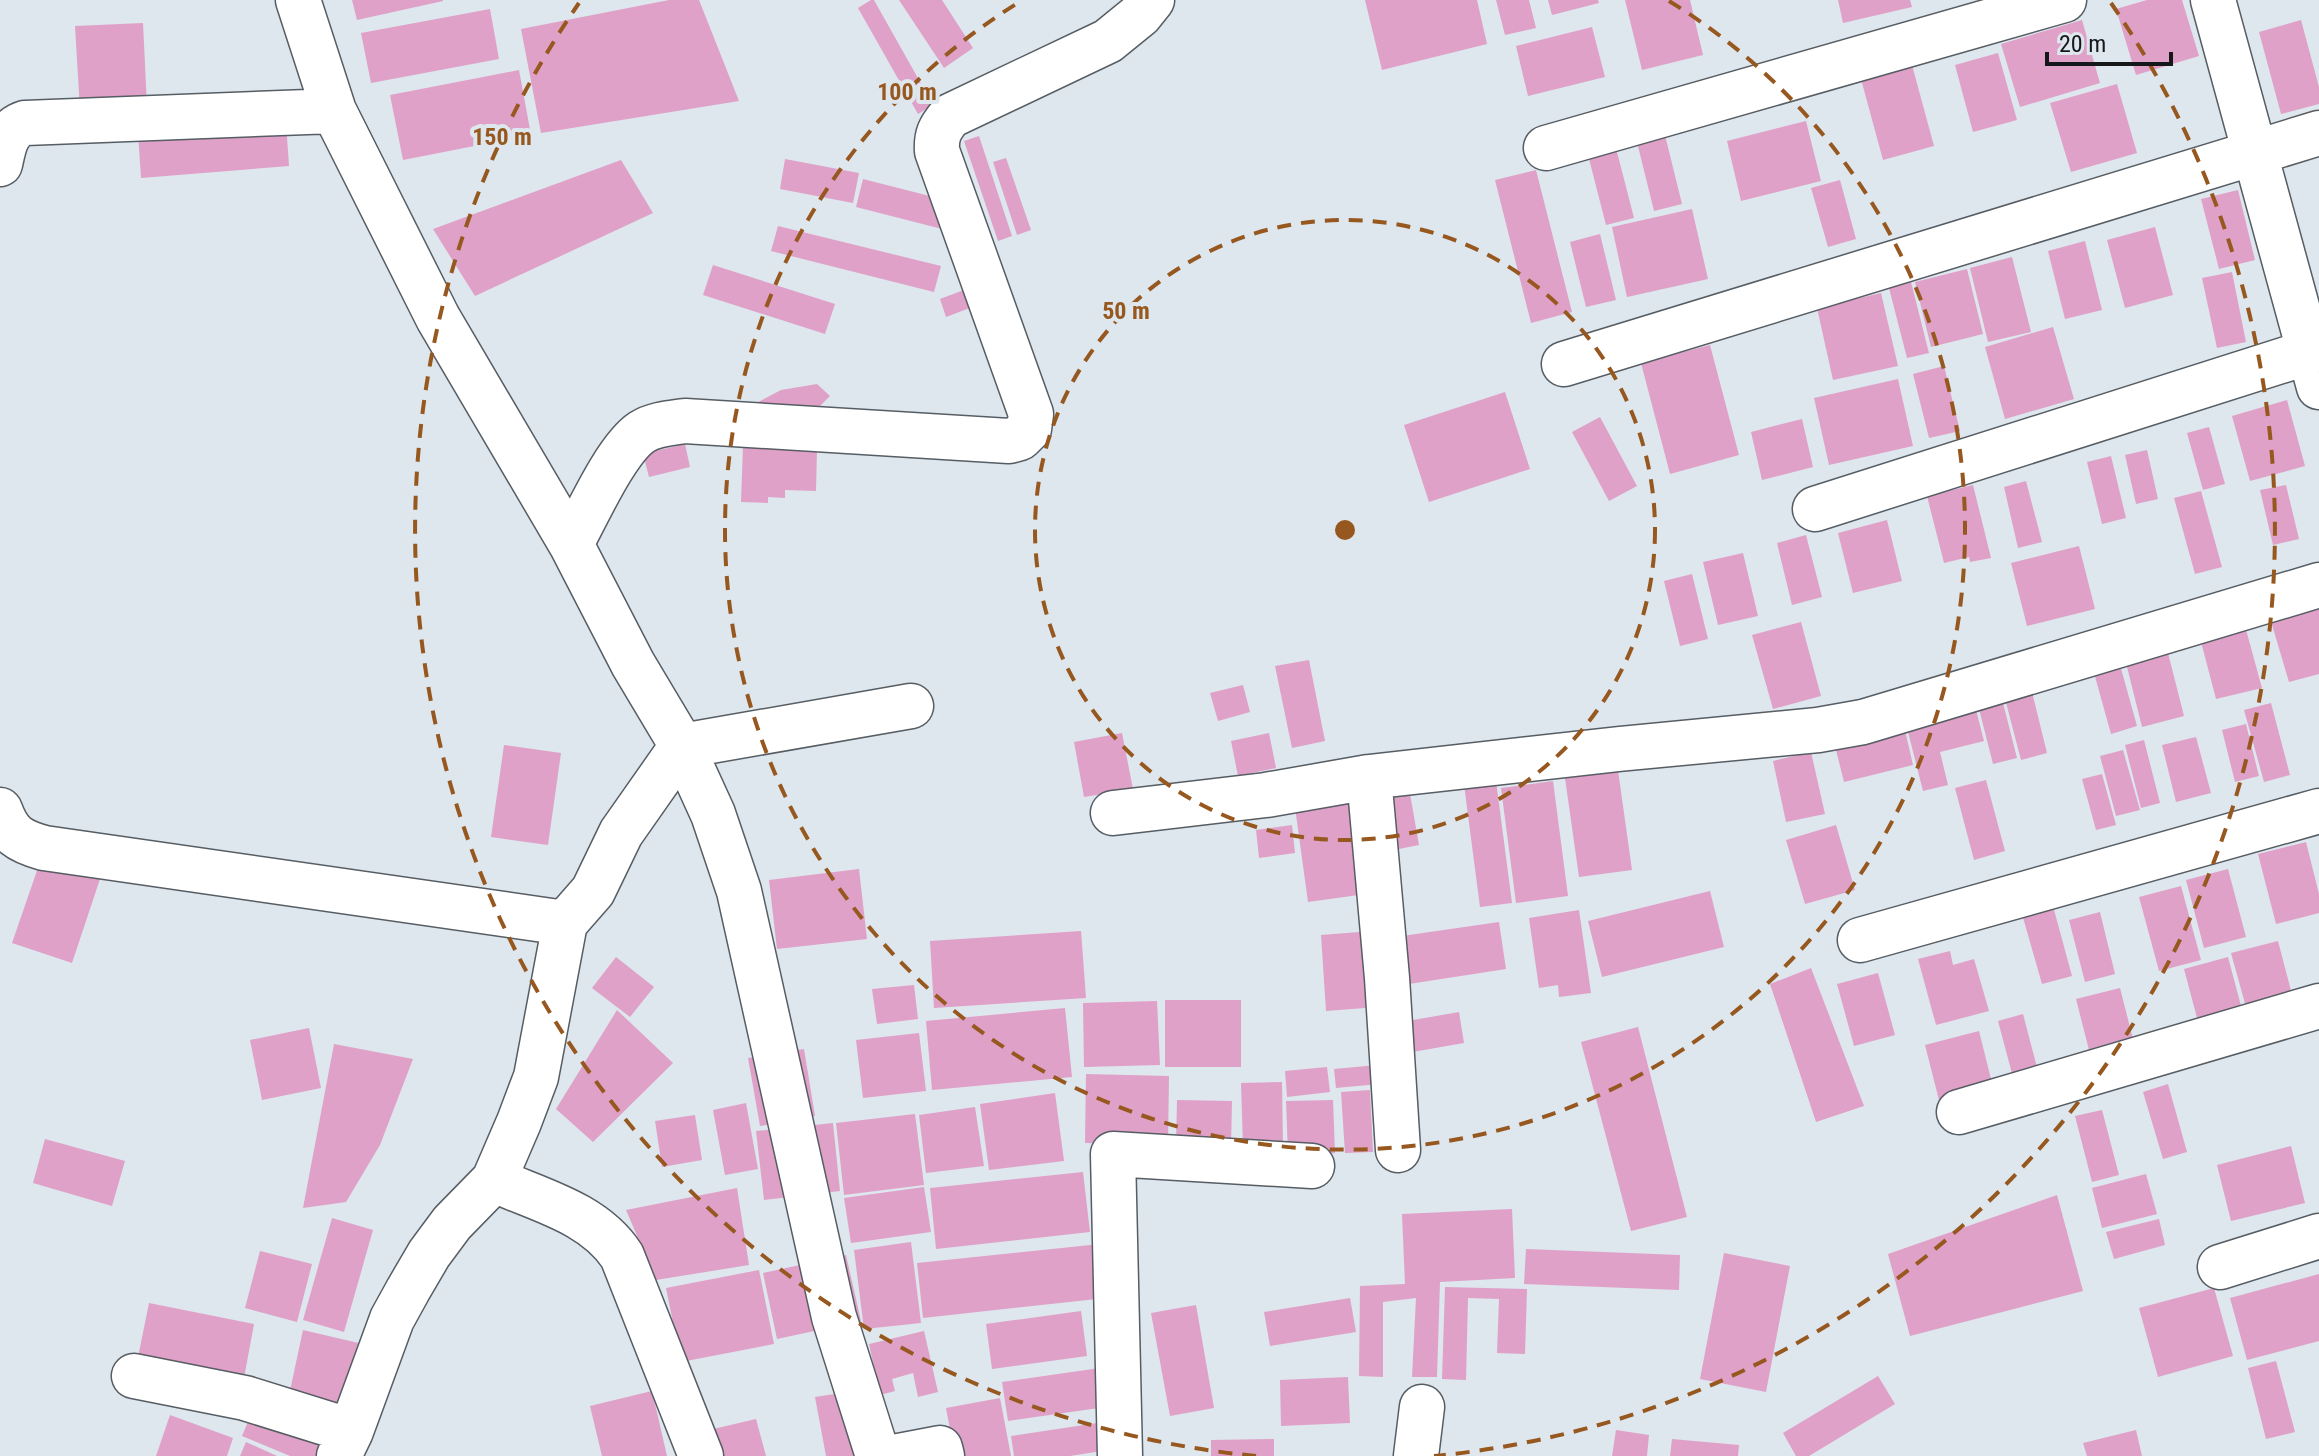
<svg xmlns="http://www.w3.org/2000/svg" width="2319" height="1456" font-family="'Roboto Condensed',sans-serif">
<style>
.building{fill:#dfa1c8}
.lines{fill:none;stroke-linecap:round;stroke-linejoin:round}
.minor-casing{stroke:#565d63;stroke-width:47}
.minor{stroke:#fff;stroke-width:44}
.ring{fill:none;stroke:#97581f;stroke-width:4;stroke-dasharray:14 10}
.centre{fill:#97581f;stroke:#dee6ee;stroke-width:4}
.ring-label{font-size:24px;text-anchor:middle;font-weight:bold;fill:#97581f;stroke:#dee6ee;stroke-width:8;stroke-linejoin:round;paint-order:stroke}
</style>
<rect width="100%" height="100%" fill="#dee6ee"/>
<!-- building -->
<path class="building" d="M352,0H443V1L357,20Z
M669,0H699L739,101L541,133L521,29Z
M871,0H874L933,105L918,114L858,8Z
M899,0H942L973,48L944,68Z
M1365,0H1477L1487,44L1382,70Z
M1496,0H1529L1536,28L1505,35Z
M1548,0H1598L1599,3L1552,15Z
M1625,0H1690L1703,55L1642,70Z
M1838,0H1910L1912,7L1843,23Z
M2147,0H2182L2199,56L2136,75L2116,9Z
M490,9L499,59L371,83L361,33Z
M2082,20L2100,83L2020,107L2001,44Z
M2301,20L2319,87V104L2281,114L2259,32Z
M143,23L147,106L80,110L75,26Z
M1592,27L1605,77L1528,96L1516,46Z
M1998,53L2017,120L1973,132L1955,65Z
M1912,65L1934,146L1883,160L1861,79Z
M519,70L531,135L403,160L390,95Z
M2117,84L2137,153L2071,172L2050,103Z
M1806,121L1821,181L1741,201L1727,141Z
M286,122L289,166L141,178L138,133Z
M1663,127L1682,204L1654,211L1635,134Z
M979,136L1012,236L998,241L964,141Z
M1616,148L1634,218L1606,225L1588,155Z
M1006,158L1031,230L1017,235L993,162Z
M785,159L859,173L853,203L780,189Z
M621,160L653,213L475,296L433,229Z
M1536,170L1572,312L1531,323L1495,180Z
M863,179L953,202L946,230L856,207Z
M1840,180L1856,239L1828,247L1811,188Z
M2238,190L2255,260L2219,269L2201,199Z
M1692,209L1708,279L1627,297L1612,227Z
M778,226L941,266L934,292L771,251Z
M2155,227L2173,295L2125,308L2107,240Z
M1600,234L1616,300L1586,307L1570,242Z
M2085,241L2102,310L2065,319L2048,251Z
M2012,257L2031,332L1988,342L1970,268Z
M713,265L835,304L825,334L703,295Z
M1967,269L1983,334L1931,347L1915,282Z
M2232,272L2246,342L2217,348L2202,278Z
M1911,282L1929,353L1907,358L1889,288Z
M977,285L983,303L946,317L940,299Z
M1881,293L1898,366L1833,380L1817,308Z
M2053,327L2074,399L2005,419L1985,347Z
M1710,345L1739,455L1670,474L1641,363Z
M1944,366L1960,431L1929,438L1913,374Z
M1898,379L1913,446L1829,465L1814,398Z
M817,384L830,396L800,426L739,412L781,390Z
M1505,392L1530,469L1429,502L1404,425Z
M2287,400L2305,466L2250,481L2232,416Z
M1600,417L1637,486L1609,501L1572,432Z
M1802,419L1813,467L1762,480L1751,432Z
M2209,427L2225,484L2203,490L2187,433Z
M685,444L690,467L649,477L643,454Z
M743,446L817,449L816,491L785,490V498L768,497V503L741,502Z
M2147,450L2158,499L2136,504L2125,455Z
M2111,456L2126,518L2102,524L2087,462Z
M2026,481L2042,542L2018,548L2004,487Z
M1973,485L1991,558L1970,562L1969,557L1944,563L1927,496Z
M2286,485L2299,539L2273,545L2260,490Z
M2201,491L2222,567L2195,574L2174,498Z
M1887,520L1902,581L1853,593L1838,533Z
M1806,535L1822,597L1792,605L1777,543Z
M2079,546L2095,609L2027,626L2011,563Z
M1743,553L1758,616L1718,625L1703,562Z
M1692,574L1708,639L1680,646L1664,581Z
M2319,604V674L2289,682L2270,618Z
M1801,622L1821,696L1773,709L1752,635Z
M2245,626L2262,688L2216,699L2200,638Z
M2167,649L2184,716L2142,727L2125,659Z
M2117,654L2137,726L2111,734L2091,662Z
M1309,660L1325,741L1292,748L1275,666Z
M1243,685L1250,712L1218,721L1210,693Z
M2031,688L2047,753L2021,760L2004,695Z
M2001,695L2017,758L1993,764L1977,701Z
M2271,703L2290,775L2264,782L2244,710Z
M1976,710L1984,741L1940,752L1948,785L1923,791L1905,720Z
M2246,724L2259,776L2235,782L2222,730Z
M1904,726L1913,765L1844,782L1834,742Z
M1122,733L1133,789L1084,797L1074,742Z
M1269,733L1276,768L1238,776L1231,741Z
M2196,737L2211,793L2176,802L2162,745Z
M2144,740L2160,803L2141,808L2125,745Z
M504,745L561,753L548,845L491,837Z
M2123,750L2140,810L2116,816L2100,756Z
M1811,752L1825,814L1786,822L1773,761Z
M1617,763L1632,870L1579,877L1564,771Z
M1495,773L1512,903L1480,907L1463,777Z
M2102,774L2116,825L2096,830L2082,779Z
M1986,780L2005,851L1974,860L1955,788Z
M1553,781L1568,896L1516,903L1501,788Z
M1409,788L1419,845L1389,851L1379,793Z
M1359,791L1373,893L1308,902L1294,800Z
M1292,825L1295,853L1259,858L1256,830Z
M1836,825L1855,890L1805,904L1786,840Z
M2306,842L2319,894V913L2276,924L2258,854Z
M41,859L100,879L72,963L12,943Z
M859,869L867,939L777,949L769,880Z
M2228,869L2246,937L2204,948L2186,880Z
M2181,886L2201,960L2159,971L2139,897Z
M1710,891L1724,947L1602,977L1588,921Z
M2053,906L2072,976L2042,984L2022,914Z
M1579,910L1591,993L1559,997L1558,985L1539,988L1529,918Z
M2100,912L2115,974L2085,982L2069,920Z
M1499,922L1506,969L1409,984L1402,936Z
M1081,931L1086,998L934,1008L930,941Z
M1372,931L1378,1007L1326,1011L1321,935Z
M2278,941L2295,1006L2249,1018L2231,953Z
M1950,951L1953,965L1974,959L1989,1011L1936,1025L1918,959Z
M616,957L654,987L630,1017L592,988Z
M2228,957L2244,1017L2200,1029L2184,969Z
M1811,968L1864,1106L1816,1122L1770,984Z
M1878,973L1895,1035L1854,1046L1837,984Z
M914,985L918,1019L877,1024L872,989Z
M2120,988L2134,1043L2090,1054L2076,999Z
M1165,1000H1241V1067H1165Z
M1157,1001L1160,1065L1084,1067L1083,1003Z
M1065,1008L1072,1077L932,1090L926,1021Z
M617,1010L673,1063L593,1142L556,1109Z
M1459,1012L1464,1043L1401,1054L1396,1023Z
M2023,1014L2039,1075L2014,1081L1998,1021Z
M1638,1027L1687,1217L1631,1231L1581,1042Z
M309,1028L321,1088L262,1100L250,1040Z
M1979,1031L1995,1095L1941,1108L1925,1045Z
M919,1033L926,1091L863,1098L856,1040Z
M334,1044L413,1059L380,1145L346,1202L303,1208Z
M804,1049L815,1116L760,1126L748,1058Z
M1377,1065L1379,1084L1336,1088L1334,1069Z
M1327,1067L1330,1092L1287,1097L1285,1071Z
M1086,1074L1169,1076L1168,1145L1085,1143Z
M1282,1082L1283,1147H1243L1241,1083Z
M2168,1084L2187,1152L2163,1159L2143,1092Z
M1370,1090L1373,1152L1345,1153L1341,1092Z
M1055,1093L1064,1161L989,1170L980,1104Z
M1177,1100L1232,1101L1231,1148L1176,1146Z
M1333,1100L1335,1153L1288,1155L1286,1101Z
M746,1103L758,1169L725,1175L713,1110Z
M975,1107L984,1166L926,1173L919,1115Z
M2102,1110L2119,1175L2092,1182L2075,1116Z
M915,1114L924,1185L844,1195L836,1123Z
M695,1115L702,1160L662,1167L655,1121Z
M833,1123L840,1191L764,1200L756,1131Z
M45,1139L125,1161L112,1206L33,1183Z
M2291,1146L2305,1203L2231,1221L2217,1165Z
M1083,1172L1090,1232L936,1249L930,1188Z
M2146,1174L2157,1214L2102,1228L2092,1188Z
M924,1187L931,1232L851,1243L844,1198Z
M737,1188L749,1265L656,1280L626,1210Z
M2057,1195L2083,1291L1910,1336L1888,1254Z
M1512,1209L1515,1278L1440,1282L1437,1377H1412L1416,1298L1383,1302V1377L1359,1376L1360,1286L1405,1284L1402,1214Z
M332,1218L373,1230L344,1332L303,1320Z
M2159,1219L2165,1245L2114,1259L2106,1232Z
M911,1242L921,1323L864,1329L854,1250Z
M1100,1244L1106,1298L923,1318L917,1263Z
M1526,1249L1680,1255L1679,1290L1524,1284Z
M260,1251L312,1264L297,1322L245,1308Z
M1724,1253L1790,1266L1766,1392L1700,1379Z
M846,1255L861,1321L777,1339L763,1273Z
M759,1270L774,1344L681,1362L666,1288Z
M2319,1274V1341L2247,1360L2230,1298Z
M1445,1287L1527,1289L1525,1354L1497,1353L1499,1299L1468,1298L1466,1380L1442,1379Z
M2214,1288L2233,1356L2158,1377L2139,1308Z
M1350,1298L1356,1332L1270,1346L1264,1312Z
M149,1303L254,1324L242,1389L136,1367Z
M1196,1305L1214,1408L1170,1416L1151,1313Z
M1081,1311L1087,1356L992,1369L986,1324Z
M303,1330L367,1345L351,1415L288,1400Z
M924,1331L938,1392L918,1397L913,1373L892,1379L895,1391L880,1395L869,1344Z
M2276,1361L2295,1432L2266,1439L2248,1368Z
M1100,1368L1106,1407L1008,1421L1002,1382Z
M1878,1376L1895,1404L1809,1456H1796L1783,1433Z
M1348,1377L1350,1423L1281,1426L1280,1380Z
M652,1391L667,1456H602L590,1406Z
M854,1391L858,1456H826L815,1397Z
M1000,1398L1011,1456H955L946,1408Z
M255,1405L339,1440L332,1456H290L242,1436Z
M170,1415L233,1438L227,1456H156Z
M756,1419L766,1456H716L709,1430Z
M1104,1422L1108,1450L1070,1456H1014L1011,1436Z
M1616,1430L1649,1435L1647,1456H1612Z
M2136,1430L2142,1456H2087L2083,1443Z
M1274,1439V1456H1211V1440Z
M1672,1439L1739,1445L1738,1456H1670Z
M246,1442L277,1456H240Z"/>
<g class="lines">
<!-- minor casing -->
<g class="minor-casing">
<path id="minor" d="M298,0L334,111L438,318L571,544L633,664L682,746L713,814L739,891L834,1317L878,1456
M2213,0L2319,387
M1546,148L2064,0
M0,164C4,146 6,129 25,123L334,111
M1564,364L2319,133
M1815,509L2309,352
M571,544C587,515 616,449 642,432C654,424 671,423 685,421L1009,441L1020,438L1029,429L1031,414L937,151C936,135 940,128 950,116L1108,41L1140,15L1152,0
M0,810C9,835 19,841 44,848L565,923L593,891L621,833L682,746L911,706
M1113,813L1266,795L1369,777
M1860,940L2319,811
M1959,1112L2319,1006
M1398,1150L1387,978L1369,777L1619,749L1818,730L1863,722L2319,585
M494,1180C539,1200 594,1213 622,1256L701,1456
M2220,1267L2319,1236
M134,1376L245,1398L351,1431
M339,1456L351,1431L392,1319L408,1290L429,1254L452,1223L494,1180L519,1122L536,1077L565,923
M898,1456L940,1448L942,1456
M1120,1456L1113,1154L1312,1166
M1416,1456L1422,1407"/>
</g>
<!-- minor -->
<use href="#minor" class="minor"/>
</g>
<!-- distance rings -->
<g class="ring">
<circle cx="1345" cy="530" r="310"/>
<path d="M1669 1A620 620 0 1 1 1021 1"/>
<path d="M1256 1456A930 930 0 0 1 579 3M2111 3A930 930 0 0 1 1434 1456"/>
</g>
<circle cx="1345" cy="530" r="12" class="centre"/>
<g class="ring-label">
<text x="907" y="100">100 m</text>
<text x="502" y="145">150 m</text>
<text x="1126" y="319">50 m</text>
</g>
<!-- scale -->
<path d="M2047 52v12h124v-12" fill="none" stroke="#15181a" stroke-width="4"/>
<text x="2059" y="52" font-size="24" fill="#15181a" stroke="#dee6ee" stroke-width="6" paint-order="stroke">20 m</text>
</svg>
